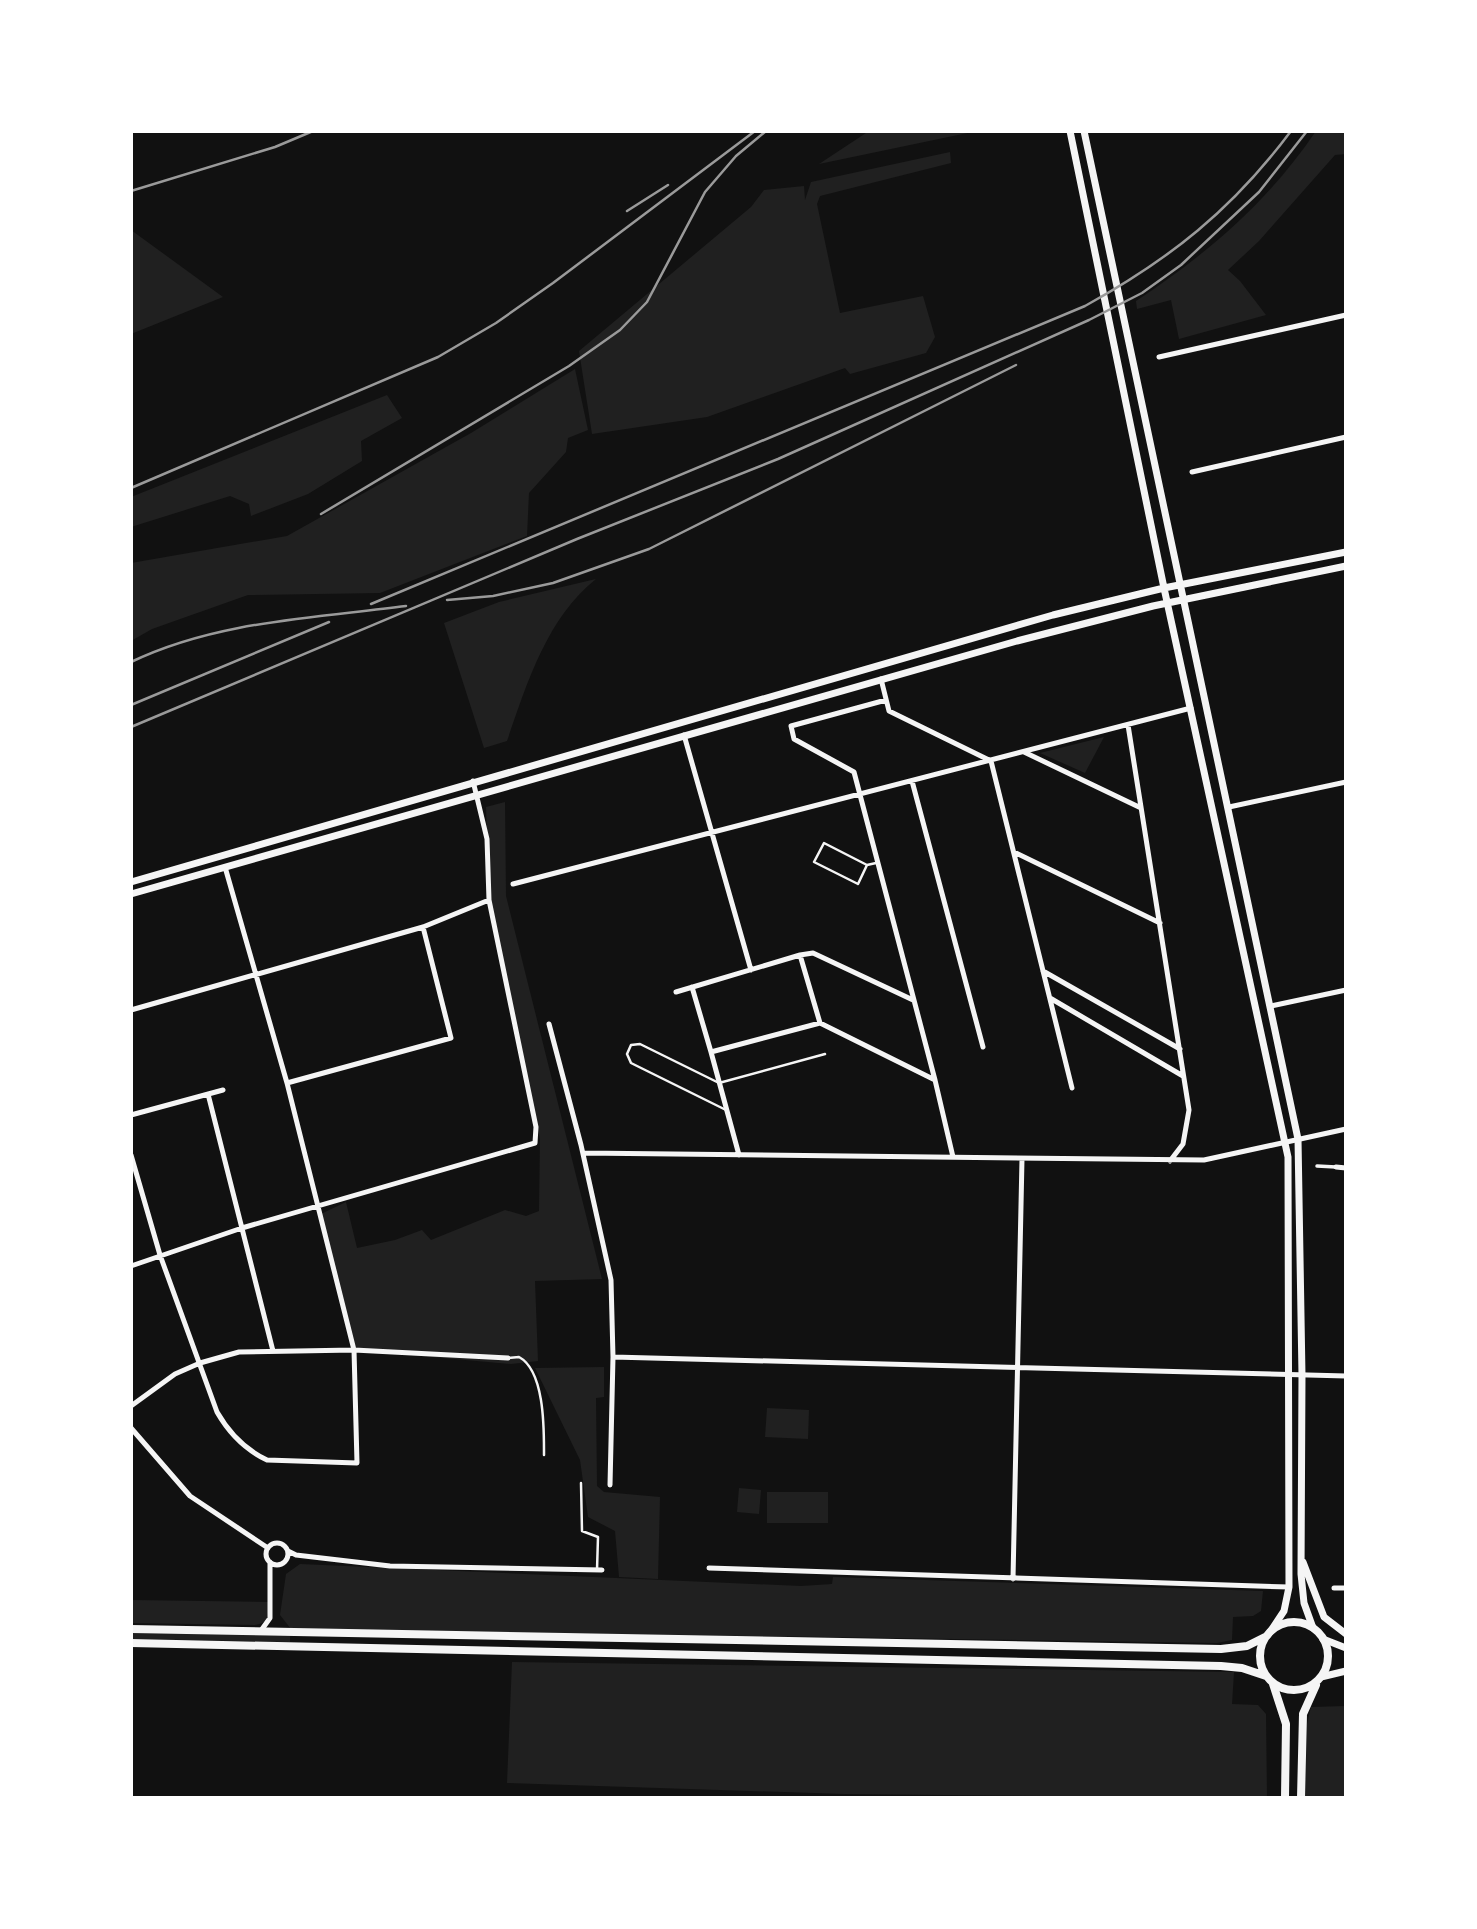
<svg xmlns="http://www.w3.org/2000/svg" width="1477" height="1929" font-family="Helvetica,sans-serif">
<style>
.green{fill:#202020}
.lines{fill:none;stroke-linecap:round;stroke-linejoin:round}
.service{stroke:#f5f5f5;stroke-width:2.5}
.pedestrian{stroke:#f5f5f5;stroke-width:3.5}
.minor{stroke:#f5f5f5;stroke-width:5}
.secondary{stroke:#f5f5f5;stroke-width:7}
.primary{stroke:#f5f5f5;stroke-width:8}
.rail{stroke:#9a9a9a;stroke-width:2.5}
</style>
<rect width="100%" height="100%" fill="#111"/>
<!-- green -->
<path class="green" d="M869,131H977L819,164Z
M1316,131H1346V154L1335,155L1259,241L1228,270L1240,281L1266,315L1179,339L1171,300L1137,309L1136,301C1207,254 1268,202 1316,131Z
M950,152L951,163L820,196L817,204L840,313L923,296L935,337L926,353L850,374L845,368L707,417L592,434L579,351L751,207L764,190L804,186L805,200L811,182Z
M131,230L223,297L131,334Z
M575,369L588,430L568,438L566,452L529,493L527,536L380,593L248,595L152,629L131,641V563L287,536L471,433Z
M387,395L402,418L361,441L362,461L308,494L251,516L249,504L230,496L131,527V497Z
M596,579C547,618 527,683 507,741L484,748L444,623L499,602Z
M1104,737L1085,773L1040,753Z
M505,802L506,896L602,1279L535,1281L538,1361L511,1364L354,1350L321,1214L346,1202L357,1248L395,1240L422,1230L431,1240L505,1210L526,1216L539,1211L540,1139L489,900L486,807Z
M604,1367V1397L596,1398L597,1486L604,1492L660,1497L658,1579L619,1577L615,1531L588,1517L580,1460L535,1368Z
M767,1408L809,1410L808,1439L765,1437Z
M739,1488L761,1490L759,1514L737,1512Z
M767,1492H828V1523H767Z
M300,1564L801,1586L832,1584L833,1577L1263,1591L1261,1611L1253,1616L1233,1617L1232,1640L1217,1643L291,1629L280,1615L286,1574Z
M131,1600L269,1602C268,1615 269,1623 255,1625L131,1623Z
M131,1633L290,1636V1642L131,1639Z
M512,1662L1234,1672L1232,1704L1258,1705L1266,1714L1267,1798L844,1794L507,1783Z
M1346,1706V1798H1305L1307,1724L1311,1707Z"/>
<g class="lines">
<!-- service -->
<path class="service" d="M867,865L858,884L814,862L824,843L867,865L876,863
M726,1110L631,1063L627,1054L631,1045L640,1044L719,1083L825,1054
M508,1358L519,1357C545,1371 544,1430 544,1455
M581,1483L582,1531L598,1537L597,1570"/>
<!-- pedestrian -->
<path class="pedestrian" d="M1317,1166L1336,1167"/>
<!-- minor -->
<path class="minor" d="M1159,357L1346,315
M1192,472L1346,437
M881,679L889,711L991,761L1072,1088
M886,700L791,726L794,739L854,772L935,1080
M1128,725L1189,1110L1183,1144L1170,1161
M684,735L751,970
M1024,752L1141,808
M912,781L983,1047
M1229,807L1346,782
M1014,852L1160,923
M513,884L1191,708
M800,955L813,953L913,1000
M1043,971L1180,1049
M676,992L800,955L820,1023L711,1052L692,987
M1050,998L1183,1076
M1271,1006L1346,990
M131,1010L423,927L489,900
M820,1023L935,1080L953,1157
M549,1024L581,1145L611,1280L613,1357L610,1485
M711,1052L739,1155
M287,1083L451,1038L423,927
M208,1094L273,1351
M131,1115L223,1090
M583,1153L1204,1160L1346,1129
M131,1155L160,1255L217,1412C229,1433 246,1450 267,1460L357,1463L354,1350L287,1083L225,867
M1336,1167L1346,1168
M131,1266L242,1228L535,1143L536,1127L489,900L487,839L473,781
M613,1357L1346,1376
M131,1406L175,1374L200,1363L239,1352L354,1350L508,1358
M131,1428L190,1496L268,1548
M266 1554a11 11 0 1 1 22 0a11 11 0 1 1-22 0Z
M288,1551L296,1555L390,1566L602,1570
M709,1568L1289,1587
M1013,1579L1022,1159
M1334,1588H1346
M260,1632L270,1618V1562"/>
<!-- secondary -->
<path class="secondary" d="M1070,131L1164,588L1288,1157L1289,1587L1284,1611L1268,1635
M1084,131L1298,1139L1302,1375L1301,1574L1304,1603L1313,1628
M131,882L1053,615L1164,588L1346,552
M131,894L1017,641L1153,606L1346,566
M1303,1562L1324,1617L1346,1634
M1323,1639L1346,1648
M1321,1677L1346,1671"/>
<!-- primary -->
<path class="primary" d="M1260 1656a34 34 0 1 1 68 0a34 34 0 1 1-68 0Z
M131,1629L1221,1649L1247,1646L1265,1637
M131,1643L1221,1666L1242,1668L1266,1676
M1273,1684L1286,1724L1285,1798
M1301,1798L1303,1714L1316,1685"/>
<!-- rail -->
<path class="rail" d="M131,191L275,147L313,131
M627,211L668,185
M131,488L438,357L496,323L553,283L755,131
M321,514L569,366L620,330L647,302L705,192L736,156L766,131
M447,600L493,596L553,583L649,549L1016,365
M371,604L1085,306C1170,259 1232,210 1291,131
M131,662C216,621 314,618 406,606
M131,705L329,622
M131,727L577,539L778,459L1089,320L1142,293L1181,265L1259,192L1307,131"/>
</g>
<!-- border -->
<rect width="1477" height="1929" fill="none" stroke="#ffffff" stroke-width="266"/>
</svg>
